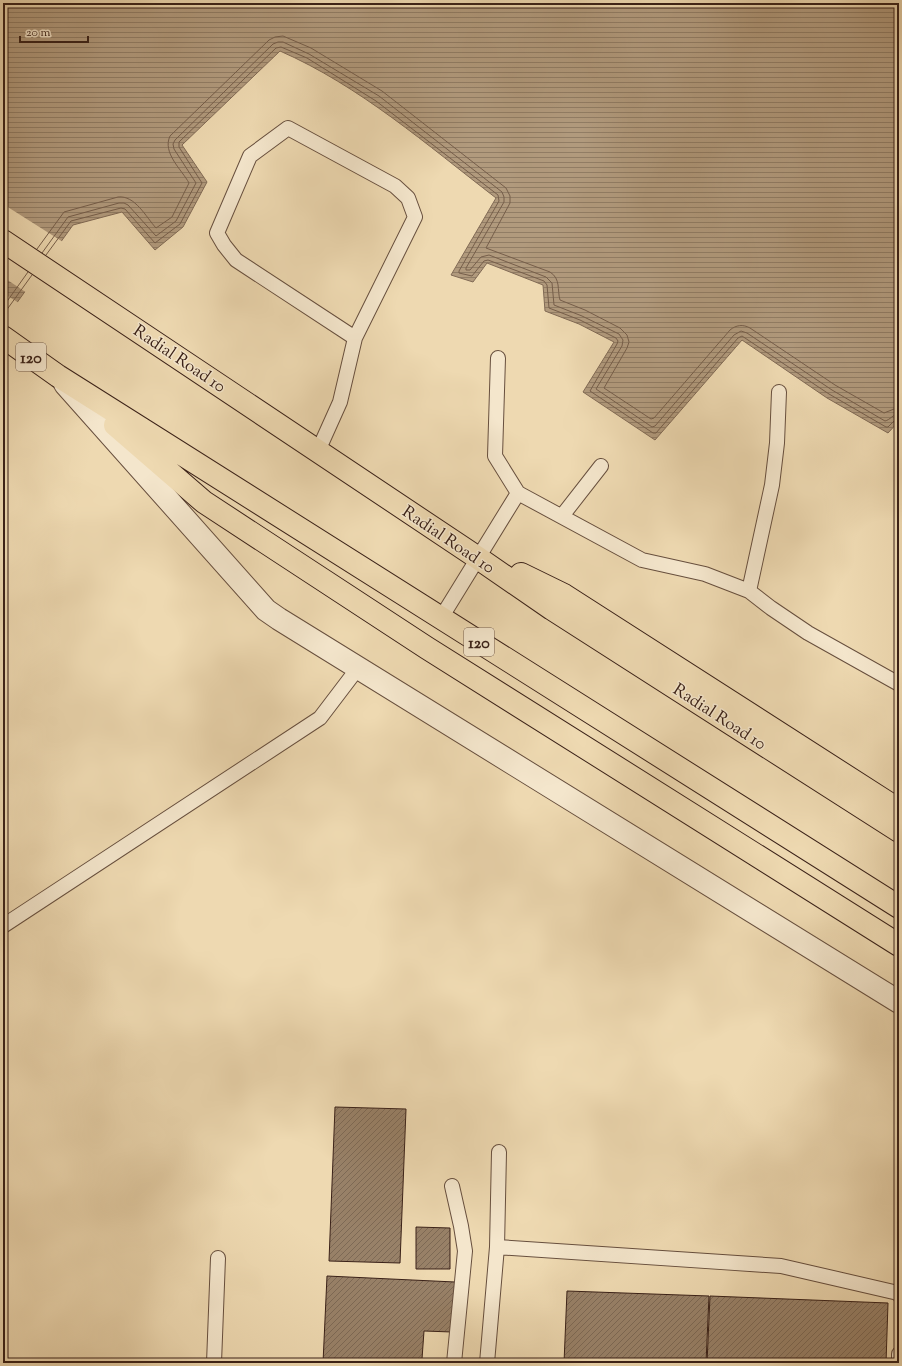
<svg xmlns="http://www.w3.org/2000/svg" width="902" height="1366" font-family="'Sorts Mill Goudy',serif">
<style>
.water{fill:url(#water-rules);stroke:#816a55}
.pier{fill:#eed9b1}
.lines{fill:none;stroke-linecap:round;stroke-linejoin:round}
.shore{stroke:#765e4a;stroke-width:1}
.building{fill:url(#building-hatch);stroke:#3a2118}
.lane-casing{stroke:#674f3e;stroke-width:16}
.street-casing{stroke:#674f3e;stroke-width:24}
.highway-casing{stroke:#3a2118;stroke-width:24}
.lane{stroke:#f4e6cc;stroke-width:14}
.street{stroke:#f4e6cc;stroke-width:22}
.highway{stroke:#eed9b1;stroke-width:22}
.labels{text-anchor:middle;stroke-width:3;stroke-linejoin:round;paint-order:stroke}
.shield{fill:#f4e6cc;stroke:#725c4e;stroke-width:1}
.shield-label{font-size:16px;font-weight:bold;fill:#3a2118}
.street-label{font-size:17px;fill:#3a2118;stroke:#f4e6cc}
</style>
<defs>
<pattern id="water-rules" width="6" height="5" patternUnits="userSpaceOnUse"><rect width="6" height="5" fill="#b19a7d"/><path d="M0 2.5h6" fill="none" stroke="#917d65"/></pattern>
<pattern id="building-hatch" width="6" height="6" patternUnits="userSpaceOnUse"><rect width="6" height="6" fill="#988168"/><path d="M-1 1l2-2M0 6l6-6M5 7l2-2" fill="none" stroke="#7d6955"/></pattern>
</defs>
<rect width="100%" height="100%" fill="#eed9b1"/>
<filter id="stains"><feTurbulence type="fractalNoise" baseFrequency=".005" numOctaves="4"/><feColorMatrix values="0 0 0 0 .2 0 0 0 0 .09 0 0 0 0 .02 0 0 0 .5 -.17"/></filter>
<radialGradient id="worn" r=".72"><stop offset=".6" stop-color="#630" stop-opacity="0"/><stop offset="1" stop-color="#630" stop-opacity=".3"/></radialGradient>
<!-- water -->
<path class="water" d="M3,3H899V421L888,433L827,398L742,340L655,440L583,392L614,342L579,324L545,311L543,285L487,263L473,282L451,275L496,198C427,145 360,86 280,51L182,145L207,182L183,227L155,250L122,212L73,225L3,322Z"/>
<!-- pier -->
<path class="pier" d="M3,204L63,242L27,293L3,277Z
M3,293L19,303L3,324Z"/>
<g class="lines">
<!-- shore -->
<path class="shore" d="M37,249L64,212L118,197C135,195 146,217 156,228L172,217L189,183C182,170 162,153 170,136L269,40L275,37L283,36L311,48L382,91L506,188L510,196V203L486,248L550,272C561,279 557,290 560,300L585,310L620,328L627,335L629,342L627,348L604,388L651,419L654,418L730,330C736,325 743,324 750,328L835,385L884,413L894,409L899,408
M42,253L68,217L119,203H124L128,205L156,236L176,221L196,183L174,149L173,144L175,140L273,44L278,42H283L309,54L379,96L502,192L504,197V202L466,268V270H470L481,257L489,255L546,277L552,283L554,305L582,316L619,334L623,340L622,346L596,389L652,427L655,426L734,335L741,331L747,333L832,390L885,421C890,420 893,414 899,414
M46,255L71,221L121,208L125,209L155,243L180,224L202,183L179,147V142L276,48L281,47L307,58L376,101L498,195L499,201L459,271V273L472,276L484,261L488,260L544,281L547,285L549,308L580,320L616,338L618,341L617,344L590,391L653,433H656L738,338L742,336L829,394L886,427H888L895,420L899,419
M3,307L28,272
M3,315L32,275"/>
</g>
<!-- building -->
<path class="building" d="M335,1107L406,1109L400,1263L329,1261Z
M416,1227L450,1228V1269H416Z
M327,1276L455,1282L452,1332L424,1331L422,1359L447,1360V1363H323Z
M567,1291L709,1296L706,1363H564Z
M710,1296L888,1303L886,1363H707Z"/>
<g class="lines">
<!-- lane casing -->
<g class="lane-casing">
<path id="lane" d="M498,358L495,456L518,493L642,560L705,574L749,591L771,608L808,633L899,684
M318,451L340,402L355,338L415,217L408,198L395,186L288,128L250,156L217,233L224,245L236,260L355,338
M562,516L601,466
M749,591L772,485L777,443L779,392
M441,618L518,493
M3,926L320,718L358,668
M452,1186L461,1226L465,1251L454,1363
M497,1247L781,1266L898,1293L899,1295
M214,1363L218,1258
M487,1363L497,1247L499,1152
M899,1363V1354"/>
</g>
<!-- street casing -->
<g class="street-casing">
<path id="street" d="M65,384L266,610L279,619L899,1002"/>
</g>
<!-- highway casing -->
<g class="highway-casing">
<path id="highway" d="M3,241L478,558L552,609L899,831
M3,337L58,376L899,907
M115,425L204,502L427,648L899,945
M521,574L564,595L899,810"/>
</g>
<!-- lane -->
<use href="#lane" class="lane"/>
<!-- street -->
<use href="#street" class="street"/>
<!-- highway -->
<use href="#highway" class="highway"/>
</g>
<g class="labels">
<!-- shield labels -->
<g class="shield">
<rect x="16" y="343" width="30" height="28" rx="3"/>
<rect x="464" y="628" width="30" height="28" rx="3"/>
</g>
<g class="shield-label">
<text x="31" y="363">120</text>
<text x="479" y="648">120</text>
</g>
<!-- street labels -->
<g class="street-label">
<text transform="translate(180 358) rotate(34)" y="6">Radial Road 10</text>
<text transform="translate(449 539) rotate(34)" y="6">Radial Road 10</text>
<text transform="translate(720 716) rotate(33)" y="6">Radial Road 10</text>
</g>
</g>
<!-- margin -->
<rect width="902" height="1366" fill="none" stroke="#eed9b1" stroke-width="16"/>
<rect x="4" y="4" width="894" height="1358" fill="none" stroke="#3a2118" stroke-width="2"/>
<rect x="8" y="8" width="886" height="1350" fill="none" stroke="#3a2118"/>
<!-- scale -->
<path d="M20 36v6h68v-6" fill="none" stroke="#3a2118" stroke-width="2"/>
<text x="26" y="36" font-size="12" fill="#3a2118" stroke="#f4e6cc" stroke-width="3" paint-order="stroke">20 m</text>
<rect width="100%" height="100%" filter="url(#stains)"/>
<rect width="100%" height="100%" fill="url(#worn)"/>
</svg>
